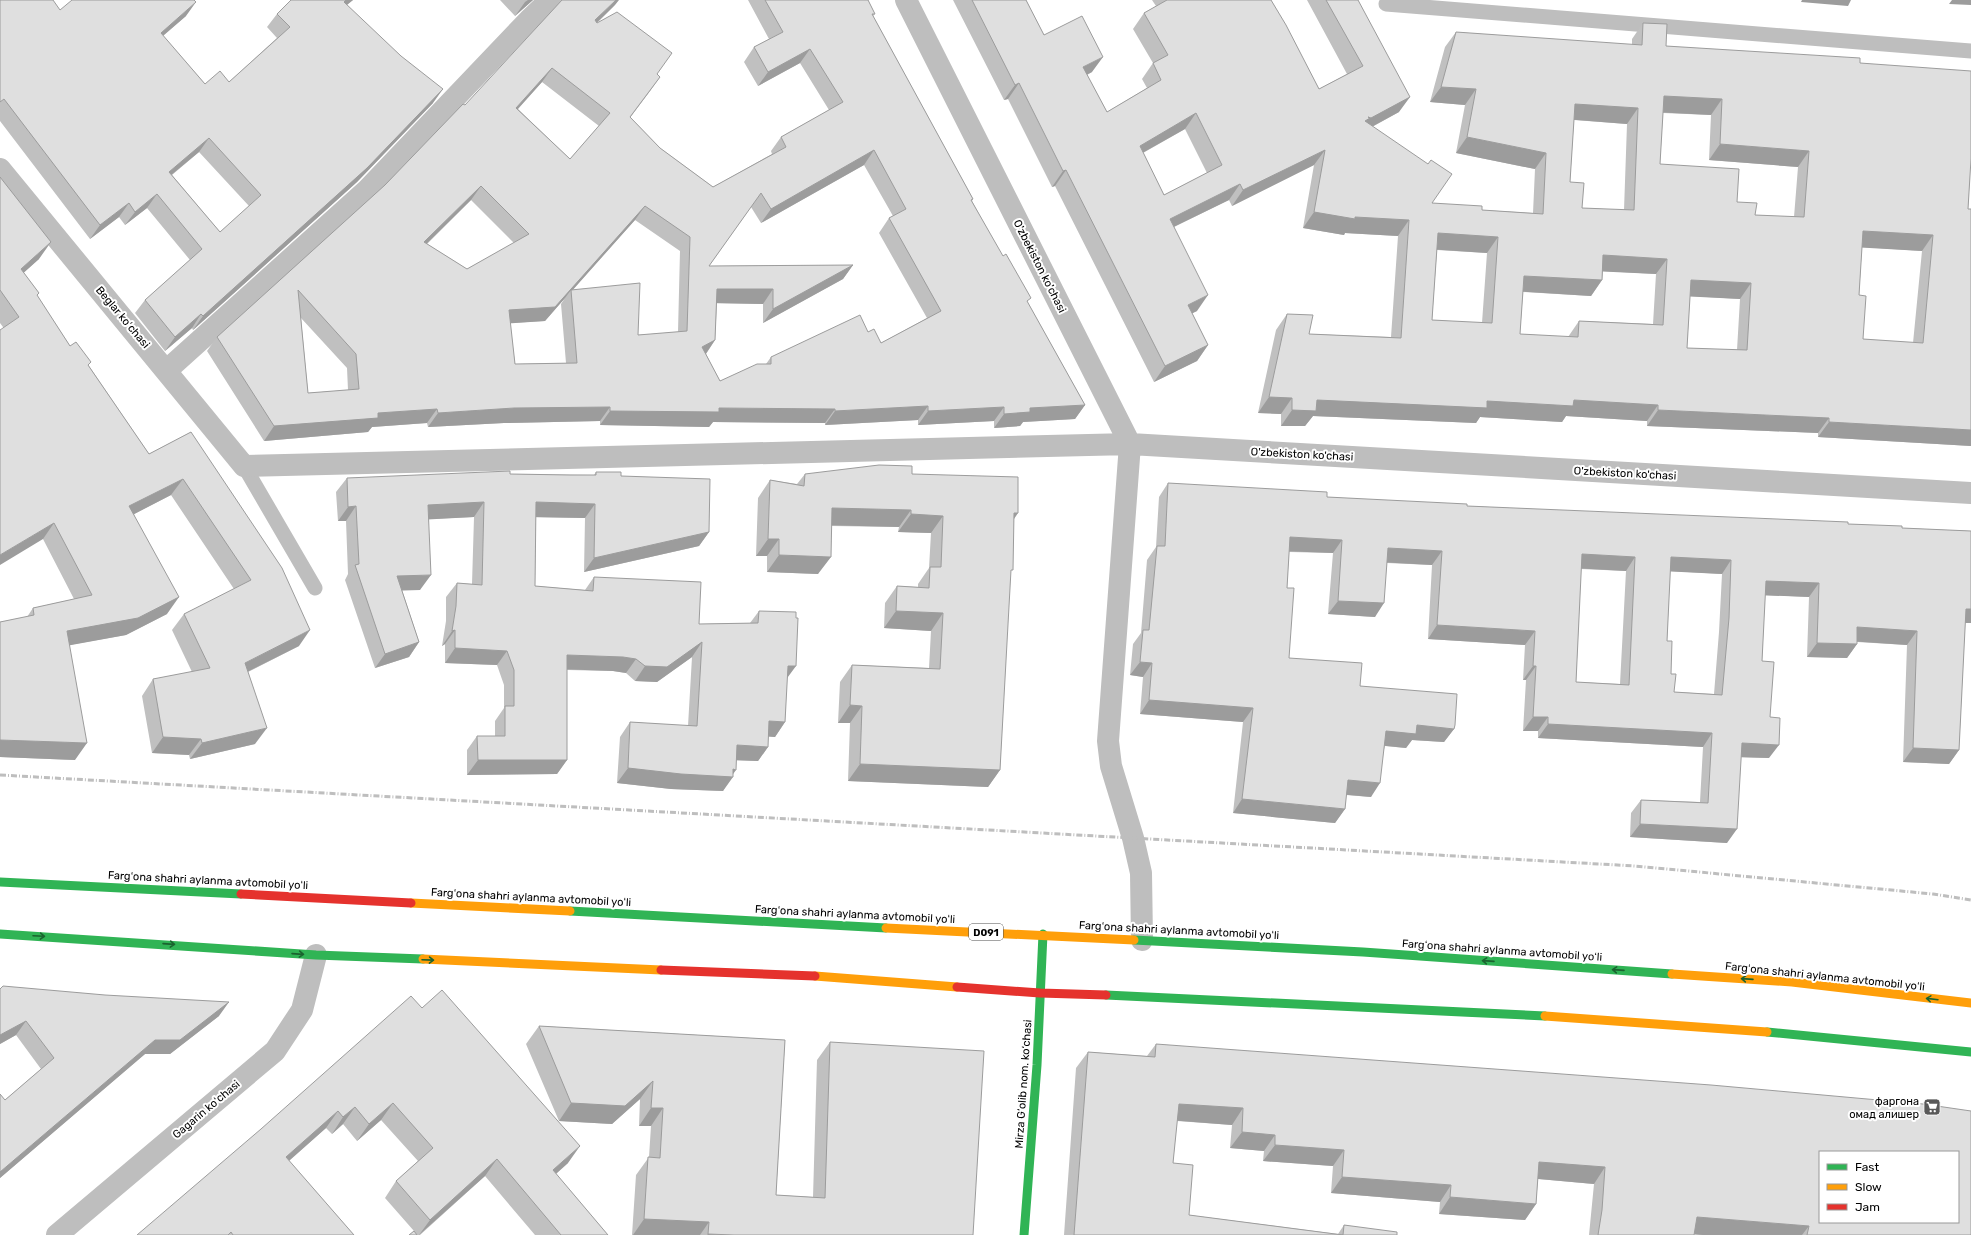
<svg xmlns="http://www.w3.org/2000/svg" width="1971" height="1235" font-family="Rubik,sans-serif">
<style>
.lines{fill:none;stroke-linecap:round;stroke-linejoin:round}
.lane{stroke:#bebebe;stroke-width:15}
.street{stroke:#bebebe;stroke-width:22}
.fast{stroke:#30b455;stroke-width:9}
.slow{stroke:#ff9f0a;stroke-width:9}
.jam{stroke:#e5322d;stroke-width:9}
.rail{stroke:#bebebe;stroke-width:3;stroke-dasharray:6 2 1 2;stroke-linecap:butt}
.wall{fill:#c0c0c0;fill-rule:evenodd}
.shaded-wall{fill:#9c9c9c}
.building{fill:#dfdfdf;stroke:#9c9c9c;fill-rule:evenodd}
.oneway{stroke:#1a632f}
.labels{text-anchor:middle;stroke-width:4;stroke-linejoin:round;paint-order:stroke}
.shield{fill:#fff;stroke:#4c4c4c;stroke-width:1}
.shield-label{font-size:10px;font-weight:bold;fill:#000}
.street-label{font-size:11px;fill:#000;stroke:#fff}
.poi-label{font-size:11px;fill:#000;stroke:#fff;text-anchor:end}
</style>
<rect width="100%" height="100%" fill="#fff"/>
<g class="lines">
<!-- lane -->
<path class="lane" d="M1386,4L1971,51
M244,466L315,588"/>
<!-- street -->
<path class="street" d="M906,0L1130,444L1971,493
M0,169L244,466L1130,444L1108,741L1111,766L1133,838L1141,873L1142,940
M167,370L366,191L529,20L550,0
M57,1235L275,1051L302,1010L316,955"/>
<!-- fast -->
<path class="fast" d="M0,882L241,894
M570,911L886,928
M0,934L316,955L423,959
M1134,940L1363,952L1672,974
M1106,995L1545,1016
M1767,1032L1971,1052
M1024,1235L1037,1065L1043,934"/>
<!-- slow -->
<path class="slow" d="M411,903L570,911
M886,928L1134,940
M423,959L661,970
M1672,974L1792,982L1971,1003
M815,976L957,987
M1545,1016L1767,1032"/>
<!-- jam -->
<path class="jam" d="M241,894L411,903
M661,970L815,976
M957,987L1040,993L1106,995"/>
<!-- rail -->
<path class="rail" d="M0,775L1635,866L1933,894L1971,900"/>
</g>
<!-- wall -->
<path class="wall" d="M0,0L60,10L186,16L163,36L205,84L229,82L277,38L267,27L277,14L291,0H353L347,5L433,103L357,182L193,330L192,328L165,351L135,313L145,300L190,260L147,208L125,225L119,217L90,239L0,121ZM199,152L249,206L220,232L172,175Z
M500,0H533L515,16Z
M748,0H868L875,14L873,16L973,199L972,201L1028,303L1085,405L1075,419L1023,422L1020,426L994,428V421L918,425V420L825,425V423L713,422L709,427L600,425V421L504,423L428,427L427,423L372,427L368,432L264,441L207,351L217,337L385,185L465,105L615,5L597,23L660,77L630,117L660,148L713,187L772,154L771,151L781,137L829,110L800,63L758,86L744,62L754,47L769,39ZM542,82L599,126L570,159L518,109ZM864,165L893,216L889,218L879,233L927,318L881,343L868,332L771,357L766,364L720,381L706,354L715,340L717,303L763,304V323L843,279L853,265L709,266L751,207L761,223ZM471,200L514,243L467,269L427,244ZM635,220L680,251L678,332L638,335L572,290ZM565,298L561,304L566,363L515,364L510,323L545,321ZM301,318L347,368L348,390L308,393Z
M953,0H1026L1044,35L1092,72L1087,75L1107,112L1147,88L1142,79L1153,63L1133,29L1144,13L1156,6L1152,0H1271L1319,89L1347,74L1307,0H1358L1399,112L1372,127L1432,203L1482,210L1533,213L1535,169L1456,153L1465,105L1430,102L1445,47L1456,32L1632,45V39L1643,23L1666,46L1860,63L1970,174L1968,209H1971V446L1818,437V433L1647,426V421L1566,416L1562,422L1480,417L1476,423L1313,416L1305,426H1281V414L1258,413L1276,330L1287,314L1309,334L1391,337L1398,236L1345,233L1344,235L1303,228L1314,165L1232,206L1229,200L1174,227L1197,311L1192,313L1208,345L1197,361L1154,382L1055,186L1052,187L1008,99L1004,100ZM1663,113L1711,115L1709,160L1798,167L1794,217L1755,215L1737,202L1660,164ZM1574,120L1627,124L1624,210L1582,208L1570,182ZM1185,129L1207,173L1164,195L1143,153ZM1862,247L1922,251L1913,343L1863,339L1859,295ZM1437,250L1487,253L1482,323L1432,320ZM1603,271L1656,274L1653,324L1579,321L1568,337L1520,334L1523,292L1591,296L1602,280ZM1690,296L1740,299L1737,350L1687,348Z
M0,177L39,259L23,273L39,293L37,296L70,346L89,366L149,454L191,432L299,646L248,672L255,744L190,759L189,755L152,753L142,696L153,679L192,672L172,630L184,614L234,589L171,495L134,514L167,614L126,635L69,645L75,760L0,757V622L27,617L33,608L74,599L43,539L3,327L0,323Z
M596,472L621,476L709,532L699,546L584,572L585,518L536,517L535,586L585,590L594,577L699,624L750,623L759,611L787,678L785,722L775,737L768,736V747L758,761L736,760L733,773L723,791L671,789L617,783L620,737L630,722L688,726L692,657L657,682L635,681L626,673L613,671L567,670V760L557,774L467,775V750L477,736H495V721L504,708V685L497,665L445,663V644L442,646L446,621V597L457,583L472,584L474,517L429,519L420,590H402L419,642L409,657L375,668L345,580L348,574L346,521H338L336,492L347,478L510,474L594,475Z
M805,474H912L1014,519L1010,573L1000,770L988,787L848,781L850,723H838L840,682L852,665L929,668L931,631L884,628L885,603L897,586L918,587V584L929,568L931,533L898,532L899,527L831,526L818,574L767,572V556H756L758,498L770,480L797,484Z
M1168,483L1327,497L1467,506L1848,524L1902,528L1971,531V623H1965L1959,750L1949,764L1903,762L1907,645L1857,642V644L1847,658L1807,657L1809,597L1765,595L1762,661L1770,717L1769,758L1741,757L1727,843L1630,837L1631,813L1641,800L1700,802L1703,747L1538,738V731H1523L1526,680H1523L1525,645L1428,639L1432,565L1387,563L1375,617L1328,614L1333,553L1289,552L1287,588L1289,658L1360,686L1454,729L1444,742L1412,740L1406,748L1385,746L1371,797L1346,795L1345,809L1335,823L1233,813L1243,722L1140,714L1143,677L1130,675L1133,644L1141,633L1147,560L1156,547L1159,497ZM1581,569L1626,571L1620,684L1576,682ZM1670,571L1722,574L1719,632L1714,694L1674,692L1671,674L1667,641Z
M0,989L219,1016L170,1054H145L0,1178V1094L5,1100L41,1069L16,1035L0,1044Z
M422,1008L568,1163L556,1174L608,1235H535L485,1176L420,1235H409L414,1231L385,1198L396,1181L418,1161L381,1120L357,1141L343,1124L332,1134L326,1128L289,1161L354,1235H137Z
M539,1026L785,1040L776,1195L813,1197L817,1060L830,1042L973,1235H632L636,1175L649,1157L651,1126H639L640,1099L612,1124L559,1121L526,1044Z
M1156,1044L1971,1235H1703L1694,1234V1235H1589L1594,1184L1538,1179L1536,1204L1525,1220L1439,1214L1440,1202L1331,1193L1333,1166L1263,1161L1264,1151L1230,1148L1232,1125L1177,1121L1173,1163L1189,1215L1338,1234L1344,1225L1397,1235H1064L1076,1068L1088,1052L1147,1056Z"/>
<!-- shaded-wall -->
<path class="shaded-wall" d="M346,0H353L334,15L344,2Z
M528,0H533L515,16L525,2Z
M616,0H619L615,5L585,34L595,20Z
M1802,0H1851L1848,6L1801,2Z
M1952,0H1971V5L1949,4Z
M196,2L186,16L151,46L161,33Z
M810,49L800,63L758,86L768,72Z
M1103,57L1092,72L1072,82L1083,67Z
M552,68L542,82L506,122L516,108Z
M660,77L650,91L620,131L630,117Z
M1019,83L1008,99L1004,100L1015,85Z
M1441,87L1476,89L1465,105L1430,102Z
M443,89L433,103L357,182L193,330L203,316Z
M1664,96L1722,99L1711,115L1653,112Z
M1410,97L1399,112L1353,137L1368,117Z
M1575,104L1638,108L1627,124L1564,119Z
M1196,113L1185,129L1128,161L1140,146Z
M1467,137L1546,153L1535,169L1456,153Z
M209,138L199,152L159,185L169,172Z
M1720,144L1809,151L1798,167L1709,160Z
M874,150L864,165L761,223L771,209Z
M1325,150L1314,165L1232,206L1243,190Z
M1066,170L1055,186L1052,187L1063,171Z
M1240,184L1229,200L1159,234L1170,219Z
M481,186L471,200L414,256L424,242Z
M157,194L147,208L125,225L135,212Z
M129,203L119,217L90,239L100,225Z
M645,206L635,220L571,292V290L565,298L545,321L499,324L509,310Z
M1314,212L1355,217L1409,220L1398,236L1345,233L1344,235L1303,228Z
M1863,231L1933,235L1922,251L1852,247Z
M1438,233L1498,237L1487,253L1427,249Z
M51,242L39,259L9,286L21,269Z
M1603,255L1667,259L1656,274L1592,271Z
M853,265L843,279L763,323L773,309Z
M1524,276L1602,280L1591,296L1513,291Z
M1691,280L1751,283L1740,299L1680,296Z
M717,289H773L763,304L707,303Z
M1208,295L1197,311L1177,321L1188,305Z
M201,314L192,328L165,351L175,337Z
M715,340L705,355L702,347Z
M1208,345L1197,361L1154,382L1165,366Z
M1269,397L1292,398L1281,414L1258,413Z
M1317,400L1487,401L1574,400L1658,405L1647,421L1566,416L1562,422L1480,417L1476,423L1313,416L1305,426H1281L1292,410Z
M1085,405L1075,419L1023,422L1020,426L994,428L1004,414L1030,408Z
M928,406L918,420L825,425L835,411Z
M610,407L600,421L504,423L428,427L438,413L514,408Z
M1004,407L994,421L918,425L928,411Z
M719,408L835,409L825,423L713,422L709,427L600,425L610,411Z
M437,409L427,423L372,427L368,432L264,441L274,426L378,413Z
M1658,410L1829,418L1818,433L1647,426Z
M1829,422L1971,430V446L1818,437Z
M183,479L171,495L117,523L129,506Z
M484,502L474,517L418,520L428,505Z
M536,502L595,504L585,518L526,517Z
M356,506L346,521H338L348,507Z
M832,508L911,510L899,527L820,525Z
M1014,513H1018L1006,531Z
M911,514L943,516L931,533L898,532Z
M54,523L43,539L0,565V555Z
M709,532L699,546L584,572L594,558Z
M1290,537L1342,540L1333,553L1281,551Z
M768,539H779L767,556H756Z
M1388,548L1442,551L1432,565L1378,562Z
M1582,554L1635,557L1626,571L1572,568Z
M779,555L831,557L818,574L767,572Z
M1671,557L1731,560L1722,574L1661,571Z
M431,575L420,590L387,591L397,576Z
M1766,581L1819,583L1809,597L1756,595Z
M179,597L167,614L126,635L55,648L67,631Z
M1338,601L1384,603L1375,617L1328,614Z
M1966,609H1971V623H1956Z
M896,611L943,613L931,631L884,628Z
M1437,625L1535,631L1525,645L1428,639Z
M1857,627L1917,631L1907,645L1848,641Z
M310,630L299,646L233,679L245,663Z
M455,630L445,644L442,646L452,631Z
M419,642L409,657L375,668L385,654Z
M702,642L692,657L657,682L635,681L645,666Z
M1817,643L1857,644L1847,658L1807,657Z
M455,648L507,651L497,665L445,663Z
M567,655L623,657L636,659L626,673L613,671L557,669Z
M1140,662L1152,663L1143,677L1130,675Z
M788,666H796L785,681Z
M1533,666H1536L1526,680H1523Z
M1149,700L1253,708L1243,722L1140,714Z
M850,705L862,706L850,723H838Z
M1533,717H1548L1538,731H1523Z
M769,721L785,722L775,737L759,736Z
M1548,724L1712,733L1703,747L1538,738Z
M1417,725L1454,729L1444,742L1412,740L1406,748L1377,745L1386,731Z
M267,728L255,744L190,759L202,743Z
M163,737L201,739L189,755L152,753Z
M0,740L87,743L75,760L0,757Z
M1742,743L1779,745L1769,758L1732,757Z
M737,745L768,747L758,761L727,760Z
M1913,748L1959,750L1949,764L1903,762Z
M478,760H567L557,774L467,775Z
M860,764L1000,770L988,787L848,781Z
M628,768L733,769L736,770L731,777H733L723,791L671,789L617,783Z
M1348,780L1380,783L1371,797L1338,794Z
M1242,799L1345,809L1335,823L1233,813Z
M1640,824L1737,829L1727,843L1630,837Z
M229,1002L219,1016L170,1054H145L0,1178V1172L155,1040Z
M26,1021L16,1035L0,1044V1035Z
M653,1081L640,1099L612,1124L559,1121L571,1103Z
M393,1103L381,1120L357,1141L369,1124Z
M1179,1104L1243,1108L1232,1125L1168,1120Z
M355,1107L343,1124L332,1134L343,1117Z
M651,1108H663L651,1126H639Z
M338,1111L326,1128L274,1174L286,1157Z
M1242,1132L1275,1135L1264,1151L1230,1148Z
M1275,1145L1344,1150L1333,1166L1263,1161Z
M580,1146L568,1163L541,1187L553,1170Z
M497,1159L485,1176L419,1235L430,1220Z
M1539,1162L1605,1167L1594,1184L1528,1178Z
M1342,1177L1451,1185L1440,1202L1331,1193Z
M1450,1197L1536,1204L1525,1220L1439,1214Z
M1697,1217L1809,1226L1802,1235H1703L1686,1234Z
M644,1219L709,1222L700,1235H633Z
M708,1234L734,1235H707Z"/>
<!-- building -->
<path class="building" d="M0,0H53L60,10L72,0H194L196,2L161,33L205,84L220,71L229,82L290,27L277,14L291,0H346L344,2L401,56L443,89L367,168L203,316L201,314L175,337L145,300L202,249L157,194L135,212L129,203L100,225L4,99L0,102ZM209,138L261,195L220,232L169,172Z
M562,0H616L595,20L597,23L617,12L672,53L657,74L660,77L630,117L660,148L713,187L786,147L781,137L843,102L810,49L768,72L754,47L783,32L765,0H868L875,14H872L973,199L971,200L1003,256L1006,254L1031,298L1027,301L1085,405L1030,408V412L1004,414V407L928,411V406L835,411V409L719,408V412L610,411V407L514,408L438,413L437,409L378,413V418L274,426L217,337L385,185L463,104L465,105ZM552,68L610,113L570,159L516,108ZM874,150L906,209L889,218L941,311L881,343L874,329L868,332L860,315L771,357V364H757L720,381L702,347L715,340L717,289H773V309L853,265L709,266L761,193L771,209ZM481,186L529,234L467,269L424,242ZM645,206L690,237L687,331L638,335L640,283L571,290L577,363L515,364L509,310L555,307ZM298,290L356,354L359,389L308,393Z
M972,0H1026L1044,35L1082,16L1103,57L1083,67L1107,112L1161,80L1153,63L1168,55L1144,13L1167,0H1271L1286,25L1319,89L1363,66L1326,0H1358L1410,97L1371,118L1368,117L1370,118L1365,121L1428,164L1431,160L1452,174L1432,203L1482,206V210L1543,214L1546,153L1467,137L1476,89L1441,87L1456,32L1642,45L1643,23L1667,24L1666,46L1860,58V63L1971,71V159L1968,209H1971V430L1829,422V418L1658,410V405L1574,400L1573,406L1487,401V408L1317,400L1316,411L1292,410V398L1269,397L1287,314L1313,315L1309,334L1401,338L1409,220L1355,217V219L1314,212L1325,150L1243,190L1240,184L1170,219L1208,295L1188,305L1208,345L1165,366L1066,170L1063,171L1019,83L1015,85ZM1664,96L1722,99L1720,144L1809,151L1804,217L1755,215L1757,203L1737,202L1739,169L1660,164ZM1575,104L1638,108L1634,210L1582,208L1584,183L1570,182ZM1196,113L1222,165L1164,195L1140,146ZM1863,231L1933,235L1923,343L1863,339L1866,296L1859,295ZM1438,233L1498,237L1492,323L1432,320ZM1603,255L1667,259L1663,325L1579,321L1578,337L1520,334L1524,276L1602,280ZM1691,280L1751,283L1747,350L1687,348Z
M0,177L51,242L21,269L39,293L37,295L70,346L76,342L91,362L88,365L149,454L191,432L282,568L310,630L245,663L267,728L202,743L201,739L163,737L153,679L210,668L184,614L251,580L183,479L129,506L179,597L138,618L67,631L87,743L0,740V622L34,615L33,608L92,595L54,523L0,555V330L19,317L0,290Z
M879,465L912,466V474L1018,477V513H1014L1013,570H1011L1000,770L860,764L862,706L850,705L852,665L940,669L943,613L896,611L897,586L929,588L930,567H941L943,516L911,514V510L832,508L831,557L779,555V539H768L770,480L804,486L805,474Z
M510,471V474L570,475H596V472H621V476L710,479L709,532L594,558L595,504L536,502L535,586L593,591L594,577L701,582L699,624L758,623L759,611L796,612V618H798L796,666H788L785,722L769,721L768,747L737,745L736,770L733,769V777L681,774L628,768L630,722L697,726L702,642L667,667L645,666L636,659L623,657L567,655V760H478L477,736H505V706H514V670L507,651L455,648V630L452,631L456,606L457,583L482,585L484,502L428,505L431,575L397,576L419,642L385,654L355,565L359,564L356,506L348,507L347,478Z
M1168,483L1327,492V497L1467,504V506L1848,522V524L1902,526V528L1971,531V609H1966L1959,750L1913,748L1917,631L1857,627V644L1817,643L1819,583L1766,581L1762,661L1774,662L1770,717L1780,718L1779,745L1742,743L1737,829L1640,824L1641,800L1708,803L1712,733L1548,724V717H1533L1536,666H1533L1535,631L1437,625L1442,551L1388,548L1384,603L1338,601L1342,540L1290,537L1287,588H1294L1289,658L1362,663L1360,686L1457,694L1455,725L1454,729L1417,725L1416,734L1386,731L1380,783L1348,780L1345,809L1242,799L1253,708L1149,700L1152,663L1140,662L1143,630H1149L1157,546H1165ZM1582,554L1635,557L1629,685L1576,682ZM1671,557L1731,560L1729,618L1722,695L1674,692L1676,674H1671L1672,641H1667Z
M3,986L105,995L229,1002L180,1040H155L0,1172V1094L5,1100L54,1058L26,1021L0,1035V989Z
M442,990L580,1146L553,1170L608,1235H561L497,1159L430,1220L396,1181L433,1148L393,1103L369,1124L355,1107L343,1117L338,1111L286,1157L354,1235H233L231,1232L228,1235H137L261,1129L411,996L422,1008Z
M539,1026L785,1040L776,1195L825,1198L830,1042L984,1051L973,1235H734L708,1234L709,1222L644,1219L648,1157L660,1158L663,1108H651L653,1081L625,1106L571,1103Z
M1156,1044L1711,1085L1923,1104L1971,1111V1235H1807L1809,1226L1697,1217L1694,1235H1598L1602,1210L1605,1167L1539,1162L1536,1204L1450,1197L1451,1185L1342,1177L1344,1150L1275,1145V1135L1242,1132L1243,1108L1179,1104L1173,1163L1193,1165L1189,1215L1343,1235L1344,1225L1397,1232V1235H1074L1088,1052L1155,1057ZM1820,1152H1958V1222H1820Z
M414,1231L417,1235H409Z"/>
<!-- one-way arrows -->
<defs><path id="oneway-shaft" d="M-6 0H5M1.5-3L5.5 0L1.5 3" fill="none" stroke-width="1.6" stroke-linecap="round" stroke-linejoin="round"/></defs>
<g class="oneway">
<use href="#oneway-shaft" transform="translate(39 936) rotate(3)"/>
<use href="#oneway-shaft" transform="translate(169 944) rotate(4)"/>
<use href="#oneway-shaft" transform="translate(298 954) rotate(4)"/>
<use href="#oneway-shaft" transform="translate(428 960) rotate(2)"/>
<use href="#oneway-shaft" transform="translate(1488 961) rotate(-176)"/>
<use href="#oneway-shaft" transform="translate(1618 970) rotate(-176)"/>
<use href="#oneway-shaft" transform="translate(1747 979) rotate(-176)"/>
<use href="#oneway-shaft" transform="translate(1932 999) rotate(-173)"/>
</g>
<!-- icons -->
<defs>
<g id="supermarket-square" transform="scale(0.9)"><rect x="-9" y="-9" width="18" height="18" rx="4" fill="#595959" stroke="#fff"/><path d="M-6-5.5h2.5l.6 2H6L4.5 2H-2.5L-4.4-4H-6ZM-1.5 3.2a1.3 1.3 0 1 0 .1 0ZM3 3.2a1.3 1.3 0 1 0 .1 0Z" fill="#fff"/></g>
</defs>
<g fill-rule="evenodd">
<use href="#supermarket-square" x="1932" y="1107"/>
</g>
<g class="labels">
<!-- shield labels -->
<rect class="shield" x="969" y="924" width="34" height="16" rx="3"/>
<g class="shield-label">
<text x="986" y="936">D091</text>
</g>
<!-- street labels -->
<g class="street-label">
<text transform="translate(1040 266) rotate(63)" y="4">O'zbekiston ko'chasi</text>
<text transform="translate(123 317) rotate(50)" y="4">Beglar koʻchasi</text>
<text transform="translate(1302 454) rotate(3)" y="4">O'zbekiston ko'chasi</text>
<text transform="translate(1625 473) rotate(3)" y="4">O'zbekiston ko'chasi</text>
<text transform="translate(208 880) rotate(3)" y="4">Fargʻona shahri aylanma avtomobil yoʻli</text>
<text transform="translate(531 897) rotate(3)" y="4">Fargʻona shahri aylanma avtomobil yoʻli</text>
<text transform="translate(855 914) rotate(3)" y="4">Fargʻona shahri aylanma avtomobil yoʻli</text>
<text transform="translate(1179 930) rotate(3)" y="4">Fargʻona shahri aylanma avtomobil yoʻli</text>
<text transform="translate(1502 950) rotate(4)" y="4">Fargʻona shahri aylanma avtomobil yoʻli</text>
<text transform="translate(1825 976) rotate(6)" y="4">Fargʻona shahri aylanma avtomobil yoʻli</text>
<text transform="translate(1023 1084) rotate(-86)" y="4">Mirza G‘olib nom. ko‘chasi</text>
<text transform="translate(206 1109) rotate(-40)" y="4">Gagarin koʻchasi</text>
</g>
<!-- poi labels -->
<g class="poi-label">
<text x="1919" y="1105">фаргона<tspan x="1919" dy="13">омад алишер</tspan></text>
</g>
</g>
<!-- legend -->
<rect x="1819" y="1151" width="140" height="72" fill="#ffffff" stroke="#999999"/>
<rect x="1827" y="1164" width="20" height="6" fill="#30b455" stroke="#999999"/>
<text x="1855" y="1171" font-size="12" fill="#000000">Fast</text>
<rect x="1827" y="1184" width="20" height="6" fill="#ff9f0a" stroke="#999999"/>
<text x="1855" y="1191" font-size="12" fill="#000000">Slow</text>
<rect x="1827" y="1204" width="20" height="6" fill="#e5322d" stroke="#999999"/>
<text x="1855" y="1211" font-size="12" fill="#000000">Jam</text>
</svg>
